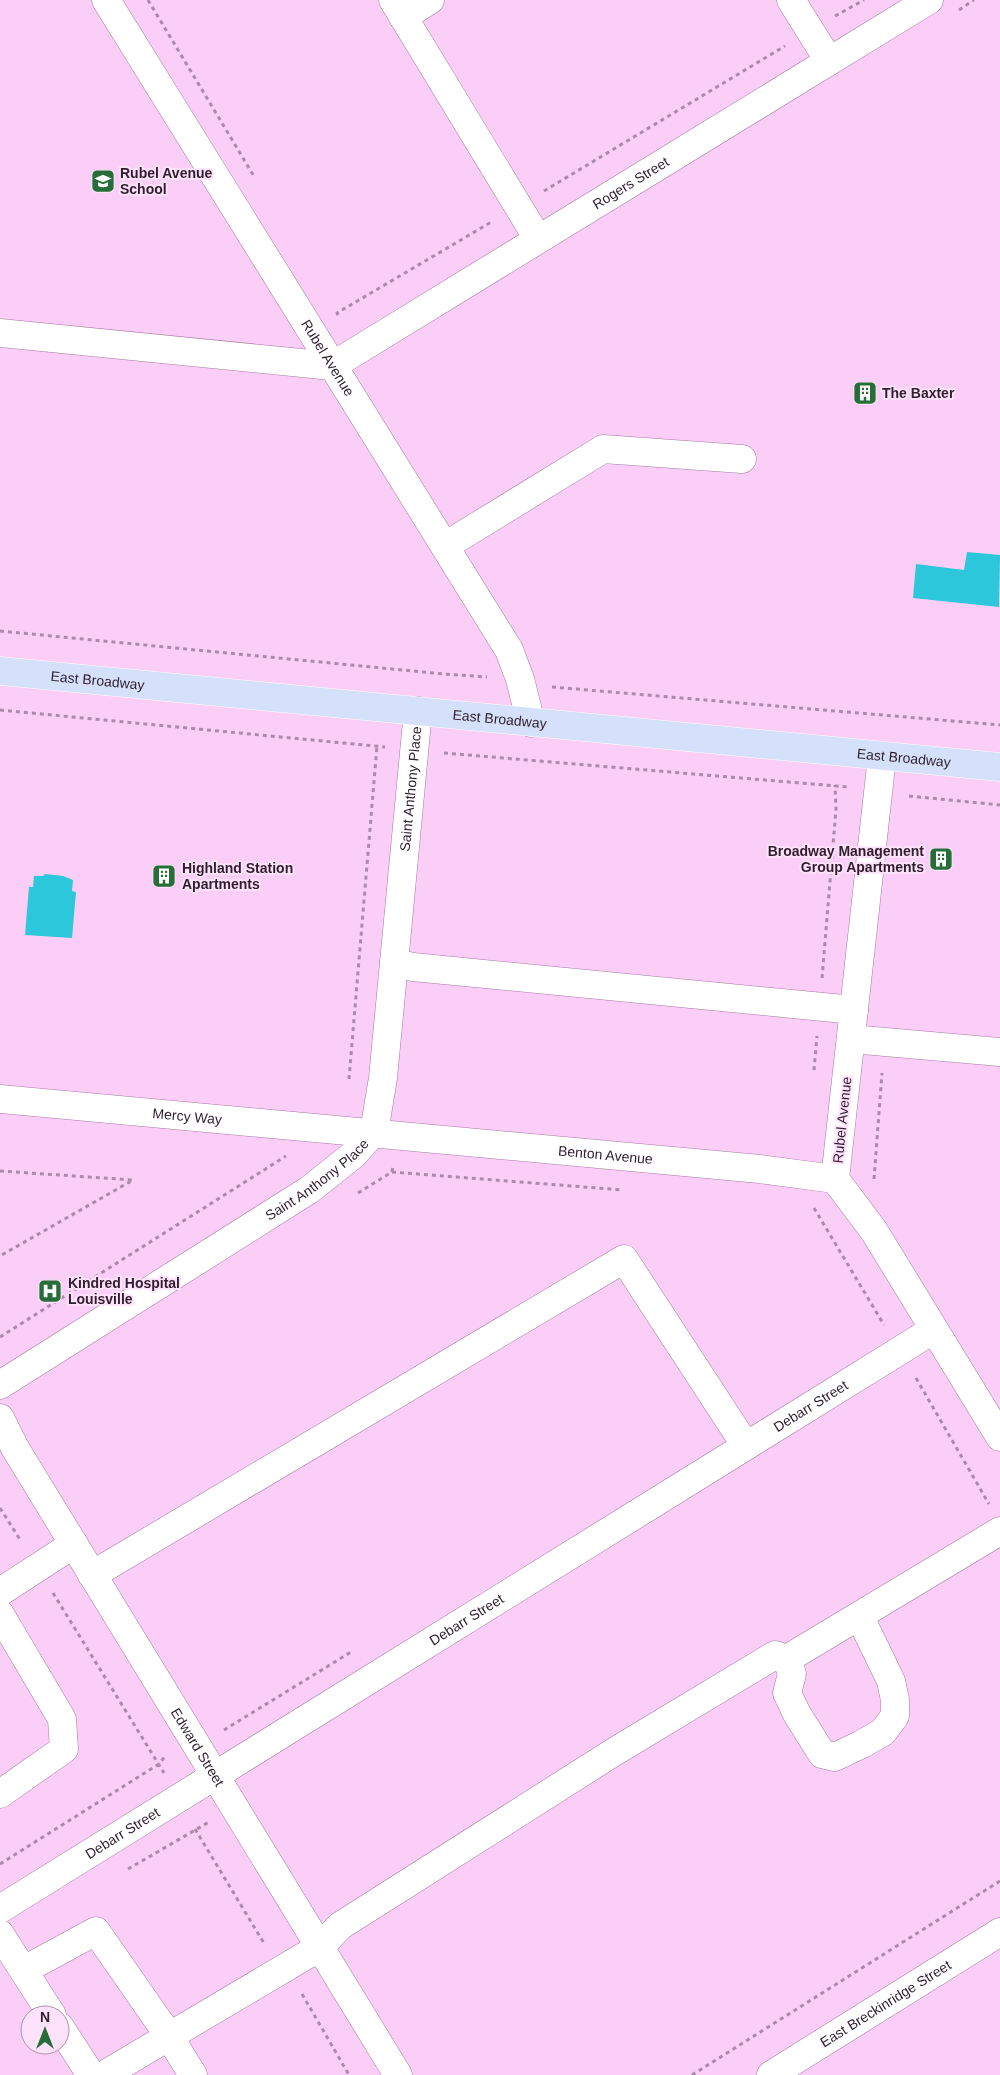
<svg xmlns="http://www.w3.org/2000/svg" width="1000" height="2075" font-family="Helvetica,sans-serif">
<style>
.water{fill:#2dc7dc}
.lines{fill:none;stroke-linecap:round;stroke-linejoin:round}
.minor-casing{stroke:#a379a0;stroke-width:29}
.major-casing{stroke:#fff;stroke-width:29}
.path{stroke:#ac8aaa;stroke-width:3;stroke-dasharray:4 4;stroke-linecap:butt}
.minor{stroke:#fff;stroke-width:28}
.major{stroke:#d5e0fb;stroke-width:28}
.labels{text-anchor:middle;stroke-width:4;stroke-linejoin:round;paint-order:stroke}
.poi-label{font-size:14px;font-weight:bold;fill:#2f1f2e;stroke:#fee2fb;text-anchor:start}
.street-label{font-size:14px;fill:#2f1f2e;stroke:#fee2fb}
</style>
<rect width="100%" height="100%" fill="#fbcef8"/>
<!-- water -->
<path class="water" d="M967,552L1000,555L999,607L913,598L916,564L964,570Z
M45,874L63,876L73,880L72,891L76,892L72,938L25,935L29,887H33L34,876H43Z"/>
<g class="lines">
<!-- minor casing -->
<g class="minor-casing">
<g id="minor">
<path id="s1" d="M106,0L509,650L520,679L531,723"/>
<path d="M393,0L538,239"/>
<path d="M791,0L829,61"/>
<path d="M403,17L430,0"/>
<path id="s2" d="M0,333L332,366L929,0"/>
<path d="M445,546L603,449L742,459"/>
<path d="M882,757L835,1179L874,1231L1000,1437"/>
<path d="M394,963L413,967L854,1010"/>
<path d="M851,1039L1000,1052"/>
<path id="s3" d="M0,1099L760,1169L835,1179"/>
<path id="s4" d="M0,1385L309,1190L353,1155L374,1132L383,1078L418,711"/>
<path id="s5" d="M0,1418L15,1448L398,2075"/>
<path d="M92,1575L624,1259L746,1446"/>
<path d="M0,1592L74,1544"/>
<path d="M0,1614L62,1719L64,1749L0,1794"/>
<path d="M787,1659L792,1674L787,1693L797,1714L822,1754L835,1757L862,1744L883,1732L895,1716V1700L891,1681L860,1617"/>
<path id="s6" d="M0,1909L933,1330"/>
<path d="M0,1934L52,2015"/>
<path d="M24,1970L96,1931L169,2036L193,2075"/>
<path d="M60,2027L91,2075"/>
<path d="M104,2075L320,1947L340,1926L614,1752L775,1655L787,1659L1000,1531"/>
<path id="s7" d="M771,2075L1000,1932"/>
</g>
</g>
<!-- major casing -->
<g class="major-casing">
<g id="major">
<path id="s8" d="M0,671L1000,767"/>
</g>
</g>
<!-- path -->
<path class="path" d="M148,0L255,178
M959,10L974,0
M835,16L864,0
M544,191L785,46
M338,315L337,313L493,221
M0,631L444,674L487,677
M552,687L1000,725
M0,710L385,747
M444,753L848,787
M909,796L1000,805
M822,978L836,809L835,785
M814,1070L817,1036
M349,1079L377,746
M0,1171L133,1180L0,1256
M392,1172L623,1190
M874,1179L882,1073
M358,1193L392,1172L393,1165
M814,1208L884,1325
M0,1337L286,1156
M916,1378L989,1504
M0,1508L21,1541
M53,1593L164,1773
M224,1730L351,1652
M195,1829L265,1945
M0,1864L159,1764L166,1755
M128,1869L209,1822
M302,1994L349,2075
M692,2075L1000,1881"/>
<!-- minor -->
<use href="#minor" class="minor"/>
<!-- major -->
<use href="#major" class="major"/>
</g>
<!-- icons -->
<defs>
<g id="school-square" transform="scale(1.25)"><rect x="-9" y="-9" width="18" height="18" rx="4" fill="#276d39" stroke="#fee2fb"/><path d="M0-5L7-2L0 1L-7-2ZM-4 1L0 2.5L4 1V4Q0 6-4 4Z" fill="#fff"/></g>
<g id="building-square" transform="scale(1.25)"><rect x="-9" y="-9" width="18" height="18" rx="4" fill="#276d39" stroke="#fee2fb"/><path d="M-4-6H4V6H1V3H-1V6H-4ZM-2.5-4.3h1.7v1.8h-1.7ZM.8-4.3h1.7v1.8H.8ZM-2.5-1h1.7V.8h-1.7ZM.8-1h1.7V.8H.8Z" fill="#fff"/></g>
<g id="hospital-square" transform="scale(1.25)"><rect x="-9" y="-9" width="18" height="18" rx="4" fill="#276d39" stroke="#fee2fb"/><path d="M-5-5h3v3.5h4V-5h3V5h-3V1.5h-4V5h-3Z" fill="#fff"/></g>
</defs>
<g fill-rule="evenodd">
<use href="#school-square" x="103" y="181"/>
<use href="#building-square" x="865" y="393"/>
<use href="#building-square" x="941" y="859"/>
<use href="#building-square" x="164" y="876"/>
<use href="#hospital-square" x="50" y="1291"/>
</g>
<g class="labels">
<!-- poi labels -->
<g class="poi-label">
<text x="120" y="178">Rubel Avenue<tspan x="120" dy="16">School</tspan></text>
<text x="882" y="398">The Baxter</text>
<text x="924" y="856" text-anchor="end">Broadway Management<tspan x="924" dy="16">Group Apartments</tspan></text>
<text x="182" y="873">Highland Station<tspan x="182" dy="16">Apartments</tspan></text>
<text x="68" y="1288">Kindred Hospital<tspan x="68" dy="16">Louisville</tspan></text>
</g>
<!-- street labels -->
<g class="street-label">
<text dy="5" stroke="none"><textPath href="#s2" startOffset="684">Rogers Street</textPath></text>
<text dy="5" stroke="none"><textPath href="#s1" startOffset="421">Rubel Avenue</textPath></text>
<text dy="5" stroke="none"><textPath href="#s8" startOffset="98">East Broadway</textPath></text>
<text dy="5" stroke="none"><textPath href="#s8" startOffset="502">East Broadway</textPath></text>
<text dy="5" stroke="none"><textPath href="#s8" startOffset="908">East Broadway</textPath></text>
<text dy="5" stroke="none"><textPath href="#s4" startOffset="798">Saint Anthony Place</textPath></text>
<text dy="5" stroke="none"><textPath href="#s3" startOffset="188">Mercy Way</textPath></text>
<text transform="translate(842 1120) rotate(-84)" y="5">Rubel Avenue</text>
<text dy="5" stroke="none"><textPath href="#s3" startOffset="608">Benton Avenue</textPath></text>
<text dy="5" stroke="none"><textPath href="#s4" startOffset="378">Saint Anthony Place</textPath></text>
<text dy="5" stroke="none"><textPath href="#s6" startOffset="954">Debarr Street</textPath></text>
<text dy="5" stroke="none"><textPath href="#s6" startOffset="549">Debarr Street</textPath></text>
<text dy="5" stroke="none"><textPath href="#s5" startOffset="384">Edward Street</textPath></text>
<text dy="5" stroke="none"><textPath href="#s6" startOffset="144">Debarr Street</textPath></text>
<text dy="5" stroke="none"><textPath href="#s7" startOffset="135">East Breckinridge Street</textPath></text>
</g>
</g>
<!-- north arrow -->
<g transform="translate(45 2030)"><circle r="24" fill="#fee2fb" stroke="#ab94a9"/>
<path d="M0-4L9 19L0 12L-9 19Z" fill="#276d39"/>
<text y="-8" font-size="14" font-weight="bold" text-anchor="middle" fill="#2f1f2e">N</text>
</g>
</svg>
